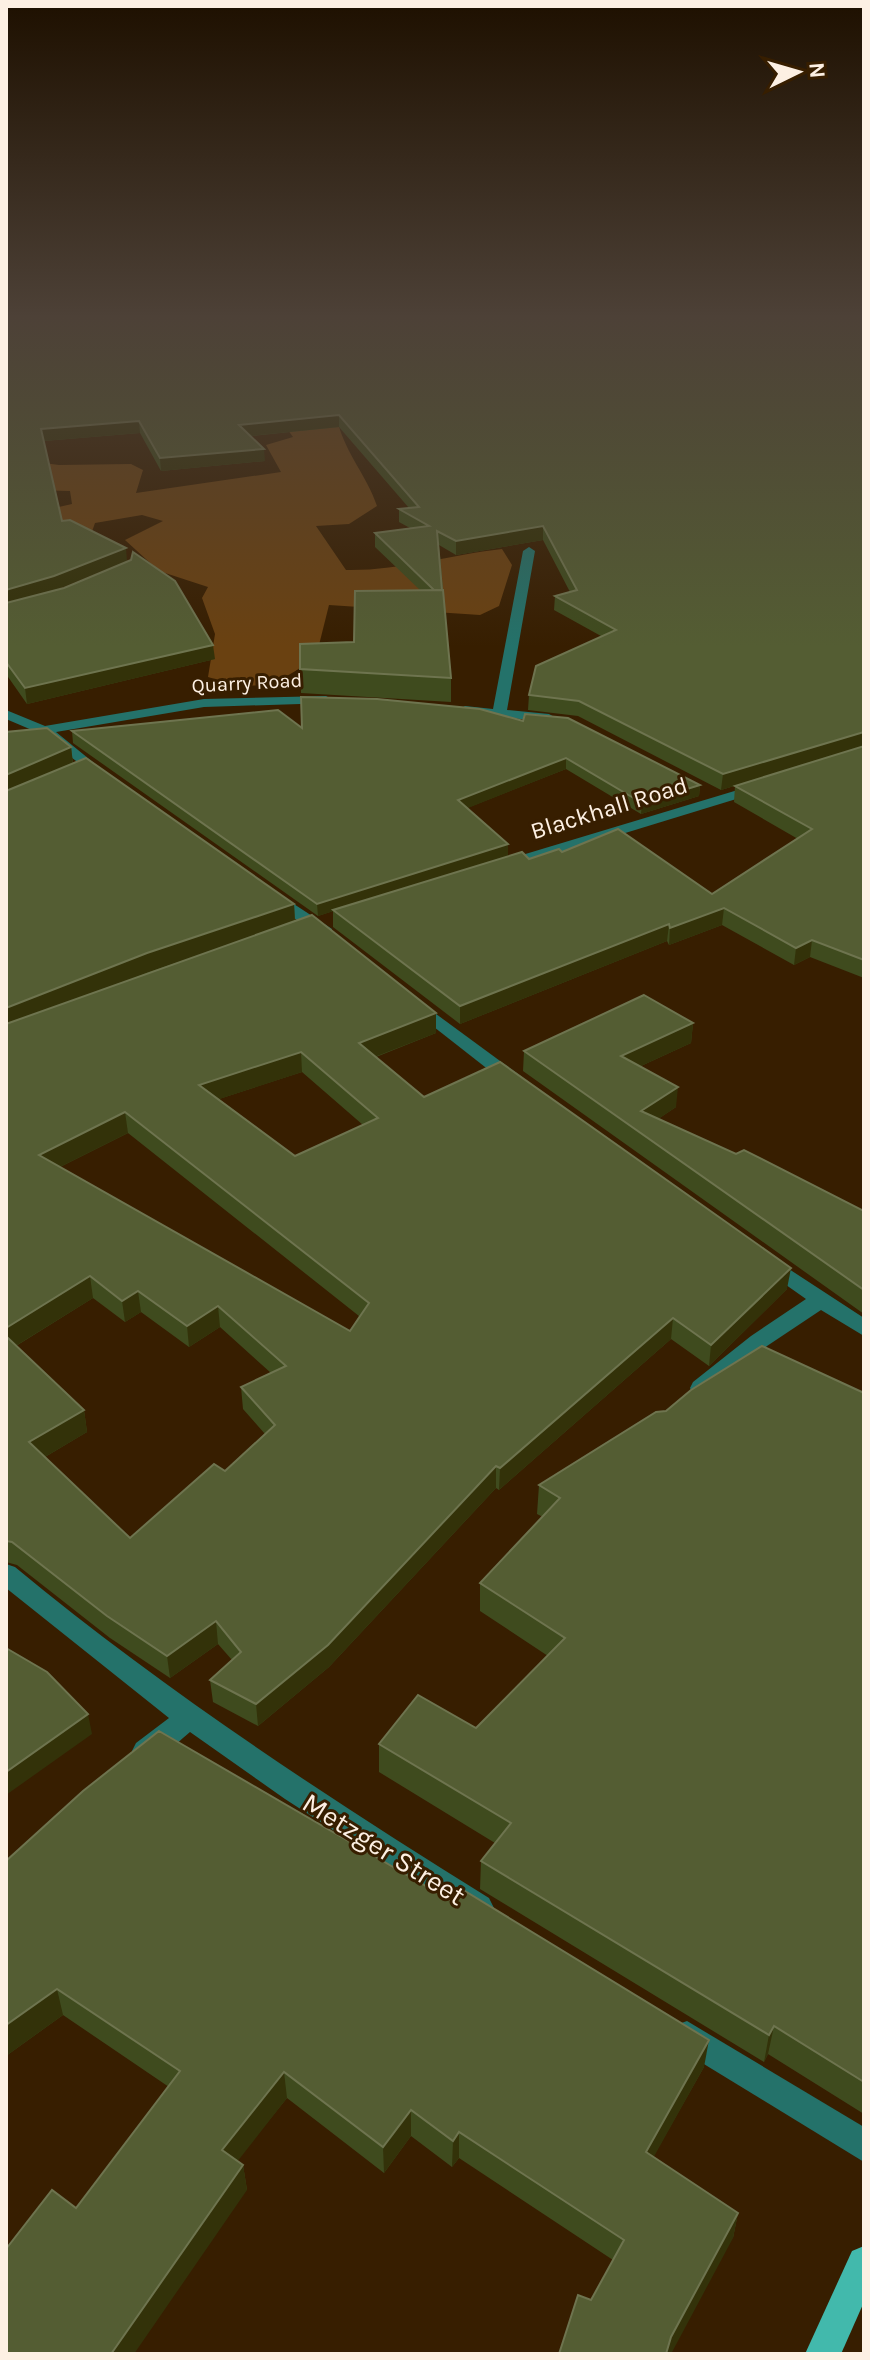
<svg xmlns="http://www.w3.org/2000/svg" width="870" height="2360" font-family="Karla,sans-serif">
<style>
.green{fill:#6a4111}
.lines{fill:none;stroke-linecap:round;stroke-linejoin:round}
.minor{fill:#24726a;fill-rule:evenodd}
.major{fill:#42b9ac;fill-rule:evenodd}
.wall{fill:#3f4b1e;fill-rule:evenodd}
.shaded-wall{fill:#333209}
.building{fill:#545d33;stroke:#6e744f;stroke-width:2;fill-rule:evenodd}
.labels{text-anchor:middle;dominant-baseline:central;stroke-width:6;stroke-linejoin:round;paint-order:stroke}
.far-street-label{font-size:20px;fill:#fdf0e3;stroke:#371e00}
.street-label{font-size:24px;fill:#fdf0e3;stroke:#371e00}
.near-street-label{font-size:28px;fill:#fdf0e3;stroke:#371e00}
</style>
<rect width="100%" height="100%" fill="#371e00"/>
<path class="green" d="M280,419L338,423C346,454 367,476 377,506L349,524L316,526L346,570C399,571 449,555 502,549L512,565L499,606L480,615L329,605L316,657C274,687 259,693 208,677L215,634L202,598L208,587L159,571L125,540L163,521L142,515L95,523L88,543L23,515L72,504L70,491L29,490L6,458L59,465L131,464L143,470L136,493L281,472L266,445L293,437Z"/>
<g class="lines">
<g class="minor">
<polygon points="529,547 535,551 507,710 549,714 556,718 549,722 460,713 458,710 465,706 493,709 523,551"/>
<polygon points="326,696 333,700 331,703 204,707 56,732 105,772 107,775 100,779 39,733 6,719 6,710 45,726 204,699"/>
<polygon points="761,783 768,787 766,790 511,868 499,868 497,865 499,862"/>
<polygon points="274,891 332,929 332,937 320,937 268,899 266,896"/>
<polygon points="417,1000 522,1077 524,1081 522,1085 508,1085 411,1009 408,1005 411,1001"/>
<polygon points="769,1256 864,1318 864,1336 821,1310 767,1346 709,1394 693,1394 690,1388 693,1382 751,1336 806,1299 762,1268 758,1263 762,1258"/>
<path d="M6,1564L15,1567C165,1691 325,1796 489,1898L494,1908L489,1918L479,1921L469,1918L285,1799L190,1732C174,1745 157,1766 136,1759L132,1751L136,1743L169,1718L6,1588Z"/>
<polygon points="687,2021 864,2127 864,2162 676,2047 671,2036 676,2025"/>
</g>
<polygon class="major" points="864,2246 864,2302 841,2354 805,2354 852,2251"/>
</g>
<g class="wall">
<polygon points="6,316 864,316 864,978 810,957 794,965 722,925 669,945 667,941 460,1024 333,927 333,911 318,916 73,743 72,731 302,728 301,697 700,785 699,796 641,814 566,769 467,808 508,844 508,856 529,859 562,852 712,894 798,839 734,802 735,786 781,772 721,790 578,716 528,710 529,695 601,636 554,610 555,596 570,592 543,540 456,555 439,545 451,678 451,702 301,693 300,644 354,642 420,590 375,547 375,533 410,528 399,522 399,509 409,508 339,427 251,436 265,461 161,471 140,433 44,441 57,590 215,659 27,704 6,674"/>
<path d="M6,732L71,747L73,763L294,904L295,921L436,1033L376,1057L424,1097L787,1289L709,1366L671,1339L499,1490L496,1488L329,1667L258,1726L213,1702L210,1680L232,1660L218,1644L170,1678L110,1638L17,1565L6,1562ZM302,1072L363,1125L295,1156L219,1099ZM128,1133L359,1316L350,1331L60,1167ZM93,1298L125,1322L141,1312L189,1347L220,1327L271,1373L241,1387L243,1409L265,1434L225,1471L130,1538L45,1457L87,1432L84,1410L16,1346Z"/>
<polygon points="693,1023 691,1043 641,1066 676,1107 658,1119 864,1211 864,1314 523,1071 524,1051"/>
<polygon points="864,1393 864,2114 768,2054 764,2062 480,1889 481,1861 495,1843 379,1772 379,1744 476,1728 548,1656 480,1611 480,1583 543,1517 537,1514 539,1485"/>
<polygon points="6,1861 704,2067 653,2157 738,2213 733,2238 591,2300 613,2260 459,2158 452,2167 411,2136 384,2173 287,2098 237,2160 243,2165 247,2190 76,2208 169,2087 63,2015 6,2056"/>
</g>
<g class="shaded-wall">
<polygon points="339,415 339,427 240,437 239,425"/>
<polygon points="139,421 140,433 43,441 41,429"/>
<polygon points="264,449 265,461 161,471 160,458"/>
<polygon points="543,526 543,540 456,555 456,541"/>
<polygon points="126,548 127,561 56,590 6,605 6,590"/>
<polygon points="213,645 215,659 27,704 25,688"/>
<polygon points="864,732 864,747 721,790 723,774"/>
<polygon points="71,747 73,764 6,794 6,775"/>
<polygon points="566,758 566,769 458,812 458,800"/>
<polygon points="700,785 699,796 641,814 642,803"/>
<polygon points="508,844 508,856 318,916 317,904"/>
<polygon points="294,904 295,923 149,972 6,1029 6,1008 147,953"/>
<polygon points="724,908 722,925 669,945 670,928"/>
<polygon points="669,924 667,941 460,1024 460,1006"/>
<polygon points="812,940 810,957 794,965 796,948"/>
<polygon points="436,1013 436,1033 359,1063 359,1043"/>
<polygon points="693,1023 691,1043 619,1076 621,1056"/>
<polygon points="301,1052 302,1072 201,1105 199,1085"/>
<polygon points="678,1087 676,1107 639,1132 641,1111"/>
<polygon points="125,1112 128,1133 42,1176 39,1155"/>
<polygon points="791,1268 787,1289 709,1366 711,1345"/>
<polygon points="90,1276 93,1298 9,1350 6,1328"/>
<polygon points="138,1291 141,1312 125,1322 122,1301"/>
<polygon points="218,1306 220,1327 189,1347 187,1326"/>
<polygon points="673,1318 671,1339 499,1490 500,1468"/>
<polygon points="84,1410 87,1432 33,1464 29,1442"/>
<polygon points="496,1466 496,1488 329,1667 258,1726 256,1704"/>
<polygon points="216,1621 218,1644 170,1678 167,1656"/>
<polygon points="88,1714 92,1734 6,1795 6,1772"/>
<polygon points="57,1989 63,2015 6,2056 6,2025"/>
<polygon points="774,2026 768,2054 764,2062 769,2035"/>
<polygon points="709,2040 704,2067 642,2178 646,2152"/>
<polygon points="284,2072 287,2098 226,2176 222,2150"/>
<polygon points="411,2110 411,2136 384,2173 383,2147"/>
<polygon points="459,2132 459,2158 452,2167 453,2141"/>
<polygon points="243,2165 247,2190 134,2354 111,2354"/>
<polygon points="738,2213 733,2238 671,2354 666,2354 671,2337"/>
</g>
<g class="building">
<polygon points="6,316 864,316 864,732 723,774 579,701 529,695 536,666 616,630 555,596 577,590 543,526 456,541 437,531 442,590 434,590 375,533 429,526 399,509 419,507 339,415 239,425 264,449 160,458 139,421 41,429 62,521 70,520 126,548 54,576 6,590"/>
<polygon points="133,552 175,581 213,645 25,688 6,662 6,603 64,588 131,560"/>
<polygon points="443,590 451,678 300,669 300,644 354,642 355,591"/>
<polygon points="301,697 377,699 480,709 523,721 525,714 568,718 700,785 642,803 566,758 458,800 508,844 317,904 72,731 278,710 302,728"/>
<polygon points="47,728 71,747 6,775 6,732"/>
<polygon points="864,746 864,960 812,940 796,948 724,908 670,928 669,924 460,1006 333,910 522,852 529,859 559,849 562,852 618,829 712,894 812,829 735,786"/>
<polygon points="86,758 294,904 147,953 6,1008 6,791"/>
<path d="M312,915L436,1013L359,1043L424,1097L500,1062L791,1268L711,1345L673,1318L500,1468L496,1466L328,1645L256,1704L210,1680L241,1652L216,1621L167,1656L107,1616L12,1542L6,1541V1336L84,1410L29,1442L130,1538L214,1464L225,1471L275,1425L241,1387L286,1366L218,1306L187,1326L138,1291L122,1301L90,1276L6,1328V1024ZM301,1052L378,1118L295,1156L199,1085ZM125,1112L369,1303L350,1331L39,1155Z"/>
<polygon points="644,995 693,1023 621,1056 678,1087 641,1111 736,1154 744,1150 864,1211 864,1290 524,1051"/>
<polygon points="762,1346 864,1393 864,2082 774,2026 769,2035 481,1861 511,1823 379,1744 418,1695 476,1728 565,1638 480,1583 560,1498 539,1485 656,1412 666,1411 691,1390"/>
<polygon points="6,1648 47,1672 88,1714 6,1772"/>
<polygon points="159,1731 450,1900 460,1888 709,2040 646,2152 738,2213 671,2337 666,2354 559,2354 578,2295 591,2300 624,2240 459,2132 453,2141 411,2110 383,2147 284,2072 222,2150 243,2165 111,2354 6,2354 6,2249 52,2190 76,2208 180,2071 57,1989 6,2025 6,1861 83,1791"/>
</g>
<linearGradient id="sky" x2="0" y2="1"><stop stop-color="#1e1000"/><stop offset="0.49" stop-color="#4d4137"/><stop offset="1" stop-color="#4d4137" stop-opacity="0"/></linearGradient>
<rect width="870" height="647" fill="url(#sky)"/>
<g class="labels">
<g class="far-street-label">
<text transform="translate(247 683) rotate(-3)">Quarry Road</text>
</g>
<g class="street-label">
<text transform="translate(609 808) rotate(-17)">Blackhall Road</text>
</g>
<g class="near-street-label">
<text transform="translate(384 1849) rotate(32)">Metzger Street</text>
</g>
</g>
<rect width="870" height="2360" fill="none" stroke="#fdf0e3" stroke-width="16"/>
<g transform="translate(798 72) rotate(85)" stroke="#371e00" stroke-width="6" paint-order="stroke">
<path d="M0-6L14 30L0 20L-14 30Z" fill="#fdf0e3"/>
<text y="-12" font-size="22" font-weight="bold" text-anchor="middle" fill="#fdf0e3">N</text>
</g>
</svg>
